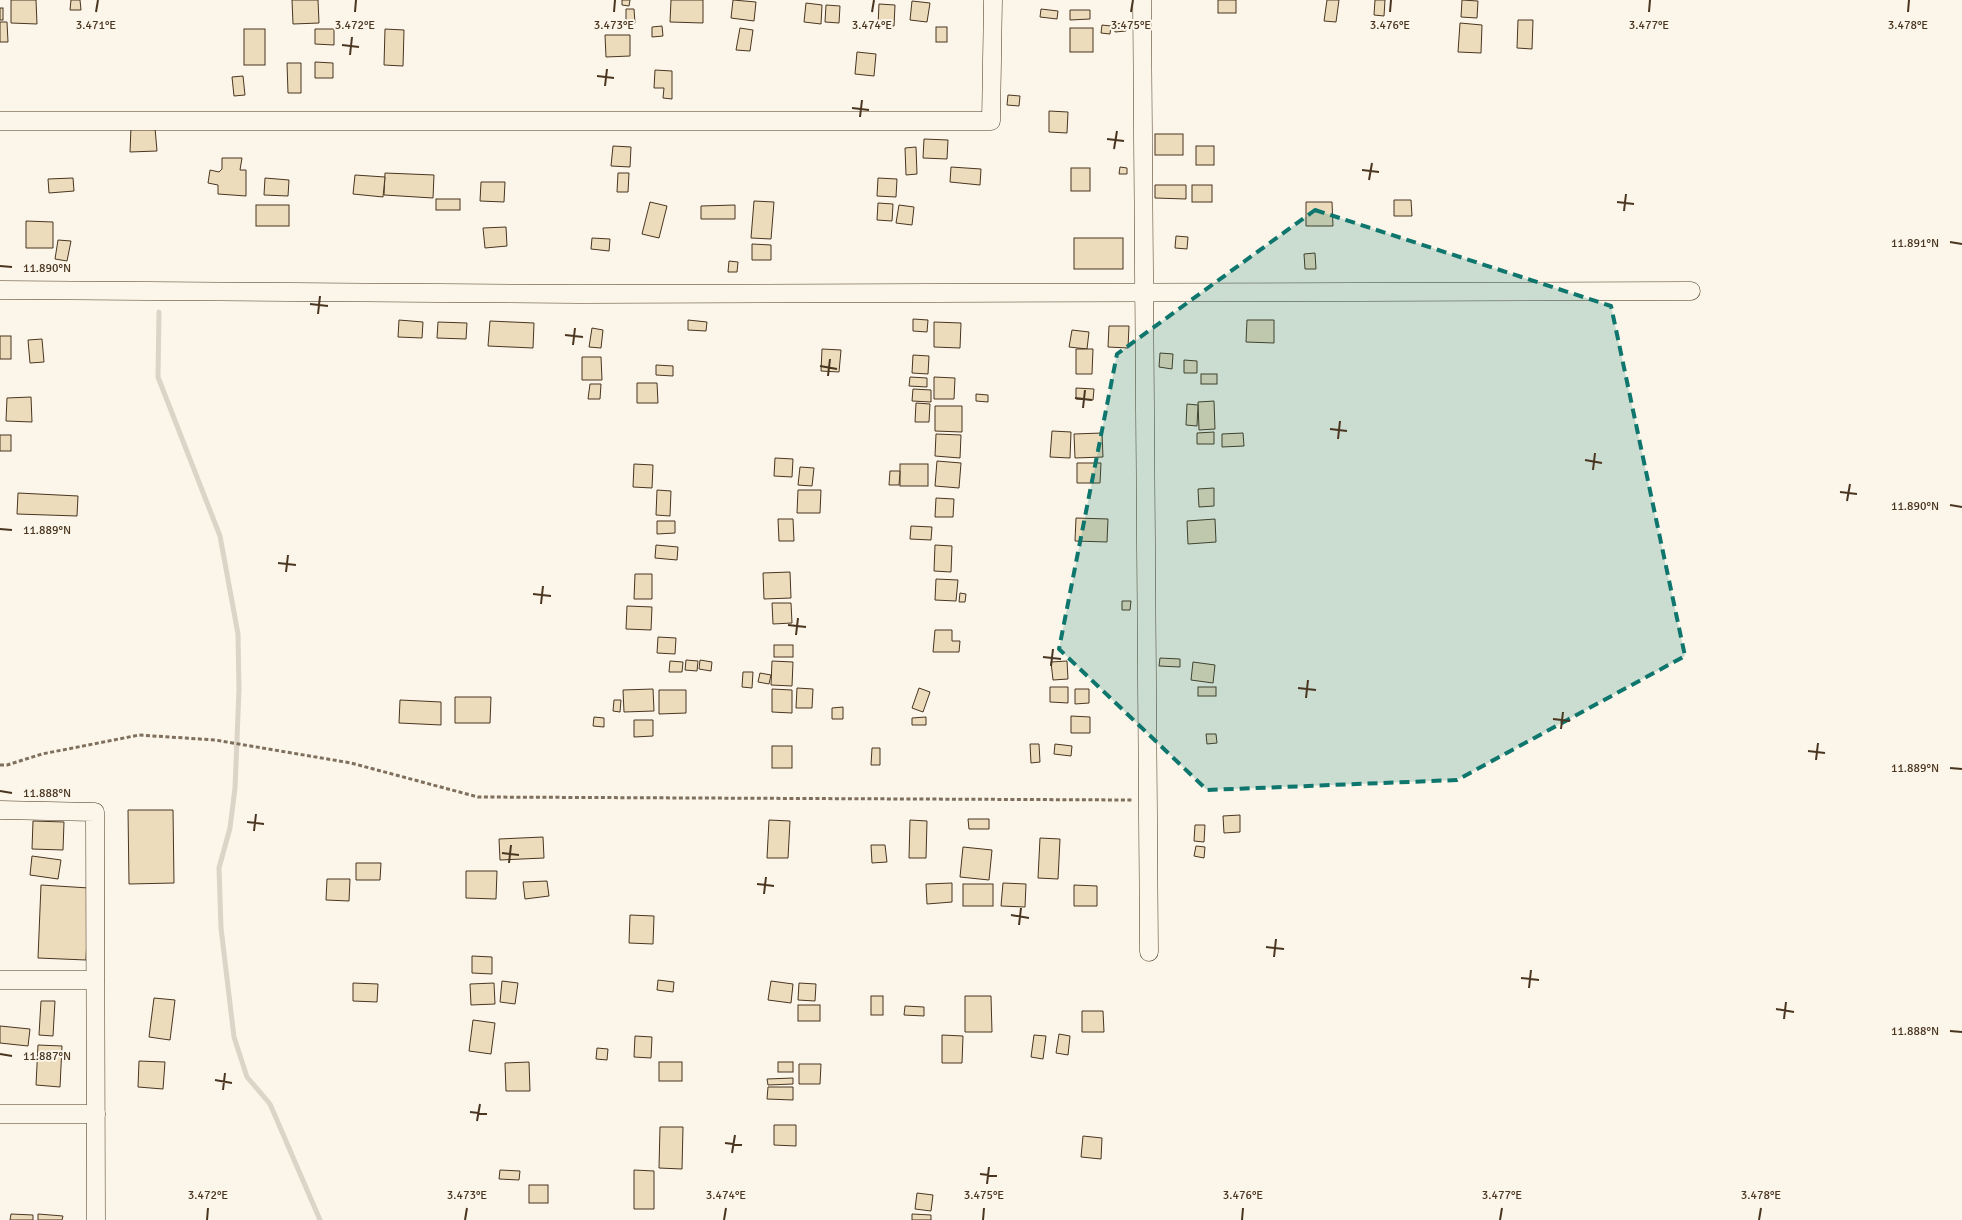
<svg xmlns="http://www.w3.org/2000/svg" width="1962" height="1220" font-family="Signika,sans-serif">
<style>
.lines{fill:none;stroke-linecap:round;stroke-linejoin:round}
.stream{stroke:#dcd4c6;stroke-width:5}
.building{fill:#ecdcbc;stroke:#4a3520}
.minor-casing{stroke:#4a3520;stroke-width:19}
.path{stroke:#7f6f5c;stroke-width:3;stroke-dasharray:4 2.5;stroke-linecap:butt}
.minor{stroke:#fbf6e9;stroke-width:18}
.marked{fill:#0f766e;fill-opacity:0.2;stroke:#0f766e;stroke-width:4;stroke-dasharray:10 6;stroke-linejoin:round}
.ticks{fill:none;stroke:#4a3520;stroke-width:2}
.ticks-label{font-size:12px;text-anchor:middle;fill:#4a3520;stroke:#fbf6e9;stroke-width:4;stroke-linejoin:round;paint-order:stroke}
</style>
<rect width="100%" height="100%" fill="#fbf6e9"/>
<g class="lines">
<polyline class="stream" points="159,312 158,377 220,536 238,634 239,690 235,788 230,828 219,868 221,928 234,1037 247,1077 270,1104 320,1220"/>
</g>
<g class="building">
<polygon points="11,0 36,0 37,24 11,23"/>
<polygon points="71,0 80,0 81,10 70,10"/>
<polygon points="292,0 318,0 319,23 293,24"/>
<polygon points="622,0 630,0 629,6 622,5"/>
<polygon points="671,0 703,0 703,23 670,22"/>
<polygon points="733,0 756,2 754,21 731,18"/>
<rect x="1218" y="0" width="18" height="13"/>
<polygon points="1327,0 1339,0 1336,22 1324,21"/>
<polygon points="1375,0 1385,0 1384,16 1374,15"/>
<polygon points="1462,0 1478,1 1477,18 1461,17"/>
<polygon points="912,1 930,3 927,22 910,20"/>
<polygon points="806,3 822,5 821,24 804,22"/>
<polygon points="879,4 895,5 894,26 878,25"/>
<polygon points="826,5 840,6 839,23 825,22"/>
<rect x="0" y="8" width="3" height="12"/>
<polygon points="626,9 634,9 635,23 626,24"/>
<polygon points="1041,9 1058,11 1057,19 1040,17"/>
<polygon points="1070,10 1090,10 1090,19 1070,20"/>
<polygon points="1518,20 1533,20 1532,49 1517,48"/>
<polygon points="0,22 7,22 8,42 0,42"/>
<polygon points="1125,23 1126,31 1115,32 1114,24"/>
<polygon points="1460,23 1482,25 1481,53 1458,52"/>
<polygon points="1102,25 1111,26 1110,34 1101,33"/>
<polygon points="662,26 663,36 652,37 652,27"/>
<rect x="936" y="27" width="11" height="15"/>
<polygon points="740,28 753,30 750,51 736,50"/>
<rect x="1070" y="28" width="23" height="24"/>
<rect x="244" y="29" width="21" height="36"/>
<polygon points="315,29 334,29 334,45 315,44"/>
<polygon points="385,29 404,30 403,66 384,65"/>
<polygon points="605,35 630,35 630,56 606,57"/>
<polygon points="857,52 876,54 874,76 855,74"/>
<polygon points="315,62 333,63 333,78 315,78"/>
<polygon points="287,63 301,63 301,93 288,93"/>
<polygon points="655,70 672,71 672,99 663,98 664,88 654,88"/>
<polygon points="243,76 245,95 234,96 232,77"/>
<polygon points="1008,95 1020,96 1019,106 1007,105"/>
<polygon points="1049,111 1068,112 1067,133 1049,132"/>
<polygon points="131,127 155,128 157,151 130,152"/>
<rect x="1155" y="134" width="28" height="21"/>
<polygon points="924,139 948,140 947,159 923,158"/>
<polygon points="613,146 631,147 630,167 611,166"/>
<rect x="1196" y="146" width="18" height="19"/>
<polygon points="916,147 917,174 906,175 905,148"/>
<polygon points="222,158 242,158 240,170 246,170 246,196 218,194 218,185 208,183 210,170 219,172 222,169"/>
<polygon points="951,167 981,169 980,185 950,182"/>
<polygon points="1120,167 1127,168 1127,174 1119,174"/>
<rect x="1071" y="168" width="19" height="23"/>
<polygon points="385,173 434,175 433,198 384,195"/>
<polygon points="618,173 629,173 628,192 617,192"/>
<polygon points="355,175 385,177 383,197 353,194"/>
<polygon points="73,178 74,191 49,193 48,179"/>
<polygon points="265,178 289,180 288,196 264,195"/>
<polygon points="878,178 897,179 896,197 877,196"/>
<polygon points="481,182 505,182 504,202 480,201"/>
<polygon points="1155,185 1186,185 1186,199 1155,198"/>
<rect x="1192" y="185" width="20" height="17"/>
<rect x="436" y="199" width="24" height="11"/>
<polygon points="1394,200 1411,200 1412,216 1394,216"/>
<polygon points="754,201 774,202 771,239 751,238"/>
<polygon points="650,202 667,206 659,238 642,234"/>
<polygon points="1306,202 1332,202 1333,226 1306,226"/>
<polygon points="878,203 893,204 892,221 877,220"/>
<rect x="256" y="205" width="33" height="21"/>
<polygon points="735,205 735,219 701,219 701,206"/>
<polygon points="899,205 914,207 912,225 896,223"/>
<polygon points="26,221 53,222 53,248 26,248"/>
<polygon points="506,227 507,246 485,248 483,228"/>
<polygon points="1176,236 1188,237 1187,249 1175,248"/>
<polygon points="592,238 610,239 609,251 591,249"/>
<rect x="1074" y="238" width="49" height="31"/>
<polygon points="58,240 71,241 67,261 55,259"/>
<polygon points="752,244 771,245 771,260 752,260"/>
<polygon points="1315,253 1316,269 1305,269 1304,254"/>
<polygon points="729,261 738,262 737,272 728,272"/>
<polygon points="913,319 928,320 927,332 913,331"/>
<polygon points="399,320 423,322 422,338 398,337"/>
<polygon points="688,320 707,322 706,331 688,330"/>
<polygon points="1247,320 1274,320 1274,343 1246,342"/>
<polygon points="490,321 534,323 533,348 488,346"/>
<polygon points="438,322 467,323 466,339 437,338"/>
<polygon points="934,322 961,323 960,348 934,347"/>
<polygon points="1109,326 1129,326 1128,348 1108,347"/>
<polygon points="592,328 603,330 601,348 589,347"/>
<polygon points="1072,330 1089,332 1087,349 1069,347"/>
<rect x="0" y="336" width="11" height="23"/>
<polygon points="42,339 44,362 30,363 28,340"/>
<polygon points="822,349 841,350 839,372 821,371"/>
<polygon points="1076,349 1093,349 1092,374 1076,374"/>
<polygon points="1160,353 1173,354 1172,369 1159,367"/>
<polygon points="913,355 929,356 928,374 912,373"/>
<polygon points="582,357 601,357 602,380 582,380"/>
<polygon points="1184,360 1197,361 1197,373 1184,373"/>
<polygon points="656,365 673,366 673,376 656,375"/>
<rect x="1201" y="374" width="16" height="10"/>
<polygon points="910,377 927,378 927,387 909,386"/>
<polygon points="934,377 955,378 954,399 934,399"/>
<polygon points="637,383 657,383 658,403 637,403"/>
<polygon points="590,384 601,384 600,399 588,399"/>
<polygon points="1076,388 1094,389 1093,400 1076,399"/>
<polygon points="913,389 931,390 931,402 912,401"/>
<polygon points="976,394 988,395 988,402 976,401"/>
<polygon points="31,397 32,422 6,421 7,398"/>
<polygon points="1214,401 1215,429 1199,430 1198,402"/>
<polygon points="916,403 930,404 929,422 915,422"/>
<polygon points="1187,404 1198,405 1197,426 1186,425"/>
<polygon points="935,406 962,406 962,432 935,431"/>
<polygon points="1052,431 1071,432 1070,458 1050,457"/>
<polygon points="1214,432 1214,444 1197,444 1197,433"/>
<polygon points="1102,433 1103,457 1075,458 1074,434"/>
<polygon points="1243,433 1244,446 1222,447 1222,434"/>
<polygon points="936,434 961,435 960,458 935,456"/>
<rect x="0" y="435" width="11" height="16"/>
<polygon points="775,458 793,459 792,477 774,476"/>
<polygon points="937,461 961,463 959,488 935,486"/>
<polygon points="1077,463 1101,463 1100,483 1077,483"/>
<polygon points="634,464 653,465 652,488 633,487"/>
<rect x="900" y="464" width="28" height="22"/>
<polygon points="800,467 814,468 812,486 798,485"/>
<polygon points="890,471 900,471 899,485 889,485"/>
<polygon points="1214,488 1214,506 1199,507 1198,489"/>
<polygon points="657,490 671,491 670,516 656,515"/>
<polygon points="798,490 821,490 820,513 797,513"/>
<polygon points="18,493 78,496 77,516 17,514"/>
<polygon points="936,498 954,499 953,517 935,517"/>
<polygon points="1076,518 1108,519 1107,542 1075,541"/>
<polygon points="778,519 793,519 794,541 779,541"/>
<polygon points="1215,519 1216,542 1188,544 1187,521"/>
<polygon points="657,521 675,521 675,533 657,534"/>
<polygon points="911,526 932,527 931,540 910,539"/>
<polygon points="656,545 678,547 677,560 655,558"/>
<polygon points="935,545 952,546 951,572 934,571"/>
<polygon points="790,572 791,598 764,599 763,573"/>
<polygon points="635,574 652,574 652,599 634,599"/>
<polygon points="936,579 958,580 956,601 935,600"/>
<polygon points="960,593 966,594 965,602 959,602"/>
<polygon points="1122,601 1131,601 1130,610 1122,610"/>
<polygon points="772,603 791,603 792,623 773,624"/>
<polygon points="627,606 652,607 651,630 626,629"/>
<polygon points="935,630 952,630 952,641 960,641 959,652 933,652"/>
<polygon points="658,637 676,638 675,654 657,653"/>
<rect x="774" y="645" width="19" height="12"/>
<polygon points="1160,658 1180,659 1180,667 1159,666"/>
<polygon points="686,660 698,661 697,671 685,670"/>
<polygon points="700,660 712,662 711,671 699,669"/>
<polygon points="670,661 683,662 682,672 669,672"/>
<polygon points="772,661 793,662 792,686 771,685"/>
<polygon points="1067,661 1068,679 1053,680 1051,662"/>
<polygon points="1193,662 1215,665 1213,683 1191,680"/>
<polygon points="743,672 753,672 752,688 742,687"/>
<polygon points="760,673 771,675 769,684 758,682"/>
<polygon points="1050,687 1068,687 1068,703 1050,702"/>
<rect x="1198" y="687" width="18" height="9"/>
<polygon points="797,688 813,689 812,708 796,708"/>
<polygon points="919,688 930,692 923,712 912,708"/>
<polygon points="653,689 654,711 624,712 623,690"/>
<polygon points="772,689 792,690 792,713 772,712"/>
<polygon points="1075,689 1089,689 1089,703 1075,704"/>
<polygon points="659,690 686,690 686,713 659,714"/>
<polygon points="455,697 491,697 490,723 455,723"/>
<polygon points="400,700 441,702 441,725 399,723"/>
<polygon points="614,700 621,700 620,712 613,711"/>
<polygon points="843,707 843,719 832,719 832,708"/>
<polygon points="1071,716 1090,717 1090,733 1071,733"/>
<polygon points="594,717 604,718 604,727 593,726"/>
<polygon points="926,717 926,725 912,725 912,718"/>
<polygon points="634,720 653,720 653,736 634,737"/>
<polygon points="1206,734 1216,734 1217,743 1207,744"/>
<polygon points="1030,744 1039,744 1040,762 1031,763"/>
<polygon points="1055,744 1072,746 1071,756 1054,754"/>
<rect x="772" y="746" width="20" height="22"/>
<polygon points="872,748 880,748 880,765 871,765"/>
<polygon points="128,810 173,810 174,883 129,884"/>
<polygon points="1240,815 1240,832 1224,833 1223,816"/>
<polygon points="968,819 989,819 989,829 969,829"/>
<polygon points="769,820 790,821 788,858 767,858"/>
<polygon points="910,820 927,821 926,858 909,858"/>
<polygon points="33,821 64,822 63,850 32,849"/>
<polygon points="1195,825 1205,825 1204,842 1194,841"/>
<polygon points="543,837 544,858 500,860 499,839"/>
<polygon points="1040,838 1060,839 1058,879 1038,878"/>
<polygon points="871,845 885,845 887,862 872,863"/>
<polygon points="1196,846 1205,847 1204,858 1194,856"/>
<polygon points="963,847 992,850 989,880 960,877"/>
<polygon points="32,856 61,860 58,879 30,875"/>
<polygon points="356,863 381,863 380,880 356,880"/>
<polygon points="466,871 497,871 496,899 466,898"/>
<polygon points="327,879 350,879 349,901 326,900"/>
<polygon points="547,881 549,896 525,899 523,882"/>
<polygon points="952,883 952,902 927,904 926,884"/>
<polygon points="1003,883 1026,884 1025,907 1001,906"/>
<rect x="963" y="884" width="30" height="22"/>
<polygon points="41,885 89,888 86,960 38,958"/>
<polygon points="1074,885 1097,886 1097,906 1074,906"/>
<polygon points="630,915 654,916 653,944 629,943"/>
<polygon points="472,956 492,957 492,974 472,973"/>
<polygon points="658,980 674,982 673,992 657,990"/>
<polygon points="502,981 518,983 515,1004 500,1002"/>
<polygon points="771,981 793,984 791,1003 768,1000"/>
<polygon points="353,983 378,984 377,1002 353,1001"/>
<polygon points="494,983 495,1004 471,1005 470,984"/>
<polygon points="799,983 816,984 815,1001 798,1000"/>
<rect x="871" y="996" width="12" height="19"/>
<polygon points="965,996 991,996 992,1032 965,1032"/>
<polygon points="154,998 175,1000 170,1040 149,1037"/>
<polygon points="41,1001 55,1001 53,1036 39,1035"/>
<rect x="798" y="1005" width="22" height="16"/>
<polygon points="905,1006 924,1007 924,1016 904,1015"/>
<polygon points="1082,1011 1103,1011 1104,1032 1082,1032"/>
<polygon points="473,1020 495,1023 491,1054 469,1051"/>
<polygon points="0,1026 30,1029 28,1046 0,1043"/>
<polygon points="1059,1034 1070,1036 1068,1055 1056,1053"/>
<polygon points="942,1035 963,1036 962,1063 942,1063"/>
<polygon points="1034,1035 1046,1036 1043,1059 1031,1057"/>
<polygon points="635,1036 652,1037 651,1058 634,1057"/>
<polygon points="38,1045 62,1046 60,1087 36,1085"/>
<polygon points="597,1048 608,1049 607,1060 596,1059"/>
<polygon points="139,1061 165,1062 163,1089 138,1087"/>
<polygon points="529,1062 530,1091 506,1091 505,1063"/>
<rect x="659" y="1062" width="23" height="19"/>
<rect x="778" y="1062" width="15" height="10"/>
<polygon points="799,1064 821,1064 820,1084 799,1084"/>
<polygon points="793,1078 793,1084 768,1085 767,1079"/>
<polygon points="768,1087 793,1087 793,1100 767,1099"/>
<polygon points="774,1125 796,1125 796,1146 774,1145"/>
<polygon points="660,1127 683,1127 682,1169 659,1168"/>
<polygon points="1083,1136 1102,1138 1101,1159 1081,1157"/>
<polygon points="500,1170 520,1171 519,1180 499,1179"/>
<polygon points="634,1170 654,1171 654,1209 634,1209"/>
<rect x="529" y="1185" width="19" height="18"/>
<polygon points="917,1193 933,1195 931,1211 915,1209"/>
<polygon points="11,1214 33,1215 33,1220 10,1220"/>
<polygon points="38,1214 63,1216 62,1220 38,1220"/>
<polygon points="912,1214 931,1215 931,1220 912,1220"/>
</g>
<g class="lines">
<g class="minor-casing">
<g id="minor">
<polyline points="1142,0 1149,952"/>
<polyline points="0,121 991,121 993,0"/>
<polyline points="0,290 580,294 1691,291"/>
<polyline points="0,810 95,812 96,1220"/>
<polyline points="0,980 95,980"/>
<polyline points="0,1114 96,1114"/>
</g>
</g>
<polyline class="path" points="0,765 7,765 42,754 139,735 215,740 351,763 478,797 1132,800"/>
<use href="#minor" class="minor"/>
</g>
<path class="marked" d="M1315,210L1611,306L1685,656L1457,780L1207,790L1059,649L1117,354Z"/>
<path class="ticks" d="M96,12L98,0M355,12L356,0M614,12L615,0M872,12L874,0M1131,12L1133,0M1390,12L1391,0M1649,12L1650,0M1908,12L1909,0M342,45L359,47M350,55L352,37M597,76L614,78M605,86L607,69M852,108L869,110M860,117L862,100M1107,139L1124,141M1114,149L1117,131M1362,170L1379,172M1369,180L1372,163M1617,202L1634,204M1624,211L1626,194M1950,242L1962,244M0,266L12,267M310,304L328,306M318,314L320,296M565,335L583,337M573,345L575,328M820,366L837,369M828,376L830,359M1075,398L1092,400M1083,408L1085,390M1330,429L1347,431M1338,439L1340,421M1585,460L1602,463M1593,470L1595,453M1840,492L1857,494M1847,501L1850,484M1950,505L1962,507M0,529L12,530M278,563L296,565M286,572L288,555M533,594L551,596M541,604L543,586M788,625L806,627M796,635L798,618M1043,657L1061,659M1051,666L1053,649M1298,688L1316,690M1306,698L1308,680M1553,719L1570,721M1561,729L1563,712M1808,751L1825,753M1816,760L1818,743M1950,768L1962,769M0,791L12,793M247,822L264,824M254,831L256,814M502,853L519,855M509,863L511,845M757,884L774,886M764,894L766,877M1011,915L1029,918M1019,925L1021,908M1266,947L1284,949M1274,957L1276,939M1521,978L1539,980M1529,988L1531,970M1776,1009L1794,1012M1784,1019L1786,1002M1950,1031L1962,1032M0,1054L12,1056M215,1080L232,1083M223,1090L225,1073M470,1112L487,1114M477,1121L480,1104M725,1143L742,1145M732,1153L735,1135M980,1174L997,1176M987,1184L989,1167M207,1220L208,1208M465,1220L467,1208M724,1220L726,1208M983,1220L984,1208M1242,1220L1243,1208M1500,1220L1502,1208M1759,1220L1761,1208"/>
<g class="ticks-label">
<text x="96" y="29">3.471°E</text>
<text x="355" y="29">3.472°E</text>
<text x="614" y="29">3.473°E</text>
<text x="872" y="29">3.474°E</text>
<text x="1131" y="29">3.475°E</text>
<text x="1390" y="29">3.476°E</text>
<text x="1649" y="29">3.477°E</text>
<text x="1908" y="29">3.478°E</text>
<text x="1915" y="247">11.891°N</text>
<text x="47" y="272">11.890°N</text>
<text x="1915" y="510">11.890°N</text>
<text x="47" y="534">11.889°N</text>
<text x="1915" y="772">11.889°N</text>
<text x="47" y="797">11.888°N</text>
<text x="1915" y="1035">11.888°N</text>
<text x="47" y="1060">11.887°N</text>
<text x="208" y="1199">3.472°E</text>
<text x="467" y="1199">3.473°E</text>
<text x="726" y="1199">3.474°E</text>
<text x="984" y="1199">3.475°E</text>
<text x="1243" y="1199">3.476°E</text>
<text x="1502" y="1199">3.477°E</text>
<text x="1761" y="1199">3.478°E</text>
</g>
</svg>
